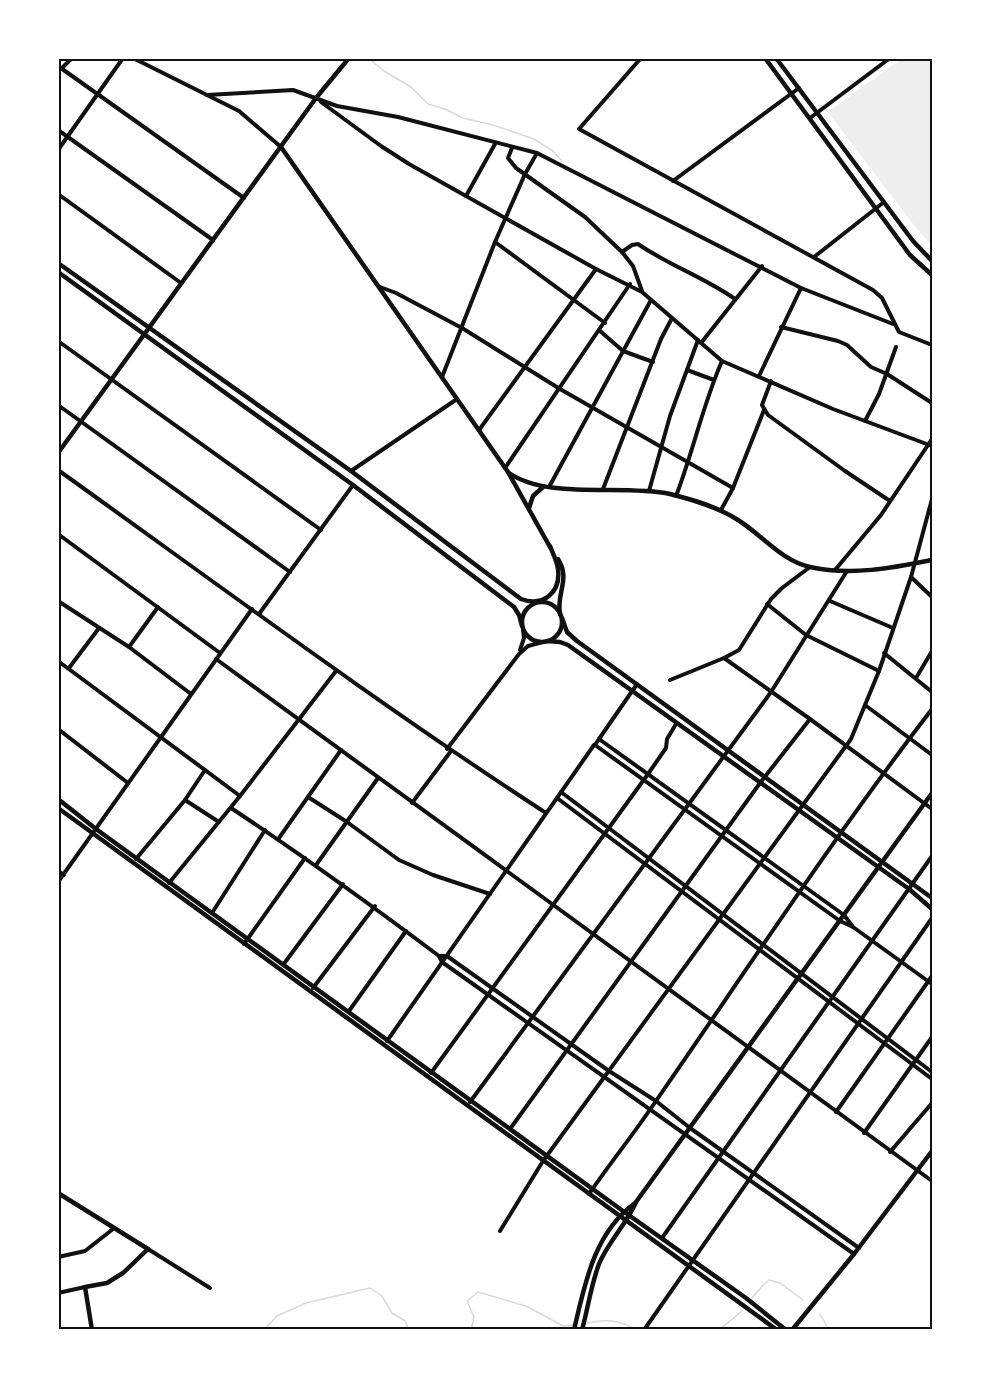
<svg xmlns="http://www.w3.org/2000/svg" width="991" height="1388" font-family="'Nunito Sans',sans-serif">
<style>
.green{fill:#eee}
.lines{fill:none;stroke-linecap:round;stroke-linejoin:round}
.stream{stroke:#d9d9d9;stroke-width:1.5}
.minor{stroke:#111;stroke-width:4}
.tertiary{stroke:#111;stroke-width:4.5}
.neatline{fill:none;stroke:#111;stroke-width:2}
</style>
<rect width="100%" height="100%" fill="#fff"/>
<polygon class="green" points="901,59 932,59 932,246 913,224 828,112"/>
<g class="lines">
<g class="stream">
<polyline points="368,58 384,71 411,87 428,104 445,109 463,118 493,125 534,139 553,151 562,161"/>
<polyline points="752,1298 764,1284 769,1280 780,1283 803,1300"/>
<polyline points="820,1314 829,1330"/>
<path d="M587,1323C607,1319 619,1320 637,1330"/>
<polyline points="264,1330 277,1316 306,1303 370,1288 382,1296 392,1313 405,1321 409,1330"/>
<polyline points="471,1330 474,1317 467,1301 478,1292 526,1306 563,1326 573,1325"/>
<polyline points="719,1330 742,1311"/>
</g>
<g class="minor">
<polyline points="133,58 239,111 281,147"/>
<polyline points="641,58 579,129 873,290 882,298 899,332 932,345"/>
<polyline points="58,66 244,198"/>
<polyline points="62,68 72,58"/>
<polyline points="207,95 293,90 337,106 398,117 537,153 801,288 893,324"/>
<polyline points="321,102 381,146 409,164 596,269 642,292 722,361 833,409 932,446"/>
<polyline points="810,118 890,58"/>
<polyline points="58,130 213,240"/>
<polyline points="512,148 508,158 516,168 585,217 622,252 633,266 642,291"/>
<polyline points="58,150 123,58"/>
<polyline points="673,181 799,88"/>
<polyline points="58,194 181,283"/>
<polyline points="466,196 495,144"/>
<polyline points="495,242 605,323"/>
<path d="M622,252L632,245L638,244C668,265 704,277 735,299"/>
<polyline points="814,257 884,202"/>
<polyline points="380,287 396,293 462,328 560,389 733,488"/>
<polyline points="781,327 838,341 847,345 871,367 887,374 932,403"/>
<polyline points="600,331 623,351 653,362"/>
<polyline points="58,341 321,530"/>
<polyline points="701,343 762,266"/>
<polyline points="687,370 714,380"/>
<polyline points="759,376 801,288"/>
<polyline points="442,377 495,242 525,174 537,153"/>
<polyline points="771,381 762,405 768,415 845,471 890,501"/>
<polyline points="58,405 290,572"/>
<polyline points="865,421 879,394 896,347"/>
<polyline points="479,430 596,269"/>
<polyline points="505,468 630,284"/>
<path d="M58,470C220,586 380,705 546,813"/>
<polyline points="351,471 457,399"/>
<polyline points="549,487 651,300"/>
<polyline points="603,489 661,339 672,318"/>
<polyline points="649,491 670,416 698,340"/>
<path d="M676,496C693,452 703,404 722,361"/>
<polyline points="721,510 733,488 764,410"/>
<polyline points="58,534 220,653"/>
<polyline points="835,570 881,515 932,439"/>
<polyline points="911,577 932,597"/>
<polyline points="58,601 129,647 191,694"/>
<polyline points="830,601 893,628"/>
<polyline points="767,604 806,635 879,671"/>
<polyline points="259,614 353,485"/>
<polyline points="129,647 158,607"/>
<polyline points="520,650 524,638 523,630"/>
<polyline points="884,653 932,692"/>
<polyline points="724,658 810,719 932,809"/>
<polyline points="216,659 932,1181"/>
<polyline points="58,661 240,796"/>
<polyline points="69,668 99,628"/>
<polyline points="916,678 932,651"/>
<polyline points="670,680 724,658 739,650 771,599 782,588 810,567"/>
<polyline points="865,705 932,755"/>
<polyline points="58,729 128,783"/>
<polyline points="599,739 637,684"/>
<polyline points="447,749 519,654 528,646 543,642"/>
<polyline points="561,792 932,1072"/>
<polyline points="308,797 347,822 399,860 433,875 490,894"/>
<polyline points="557,798 932,1079"/>
<polyline points="185,800 219,822"/>
<polyline points="412,803 451,751"/>
<path d="M231,808C302,855 371,905 439,956L442,962L854,1254"/>
<polyline points="279,838 341,750"/>
<polyline points="136,859 185,800 205,770"/>
<polyline points="316,865 378,778"/>
<polyline points="58,871 64,875"/>
<polyline points="58,882 252,609"/>
<polyline points="169,883 240,796 336,671"/>
<polyline points="212,913 265,830"/>
<polyline points="853,927 844,915 599,739 595,745 840,921 853,927 932,984"/>
<polyline points="244,944 305,858"/>
<polyline points="439,956 447,956 609,1071 656,1101 690,1128 859,1248"/>
<polyline points="283,965 343,884"/>
<polyline points="313,988 375,906"/>
<polyline points="349,1011 406,931"/>
<polyline points="387,1041 594,745"/>
<polyline points="431,1073 648,774 666,748 667,739 676,724"/>
<polyline points="470,1102 771,692 847,571"/>
<polyline points="836,1112 932,976"/>
<polyline points="510,1129 760,783 810,719"/>
<polyline points="864,1133 932,1037"/>
<polyline points="890,1152 932,1103"/>
<path d="M589,1194C611,1162 636,1131 658,1098C748,968 835,835 932,709"/>
<polyline points="500,1231 543,1161 851,739 879,671 911,577 932,499"/>
<polyline points="662,1238 932,856"/>
<polyline points="148,1249 210,1288"/>
<polyline points="58,1257 85,1251 113,1229"/>
<polyline points="58,1293 85,1287"/>
<polyline points="644,1330 932,918"/>
</g>
<g class="tertiary">
<polyline points="765,58 910,255 932,275"/>
<polyline points="776,58 913,241 932,261"/>
<polyline points="281,147 508,472 550,547"/>
<path d="M58,263L351,471L521,599C543,607 561,593 558,569C557,561 553,554 550,546"/>
<polyline points="58,272 353,485 514,607 519,615 522,626"/>
<polyline points="58,453 316,98 349,58"/>
<path d="M509,473C548,500 623,484 670,494C694,500 718,507 738,520C762,535 782,561 810,567C850,576 893,568 932,560"/>
<polyline points="529,508 533,496 543,487"/>
<path d="M558,559C571,580 556,592 560,614"/>
<circle cx="542" cy="622" r="20"/>
<polyline points="562,618 567,632 577,641 932,898"/>
<polyline points="547,641 560,642 568,645 909,889 932,909"/>
<polyline points="58,799 96,829 623,1211 746,1298 786,1330"/>
<polyline points="58,808 777,1330"/>
<polyline points="58,1193 148,1249 123,1273 107,1283 85,1287 92,1330"/>
<path d="M574,1330C585,1283 594,1233 635,1203"/>
<path d="M582,1330C588,1308 591,1285 599,1264C608,1242 626,1225 636,1202L932,793"/>
<polyline points="792,1330 854,1254 932,1151"/>
</g>
</g>
<rect width="991" height="1388" fill="none" stroke="#ffffff" stroke-width="120"/>
<rect x="60" y="60" width="871" height="1268" class="neatline"/>
</svg>
